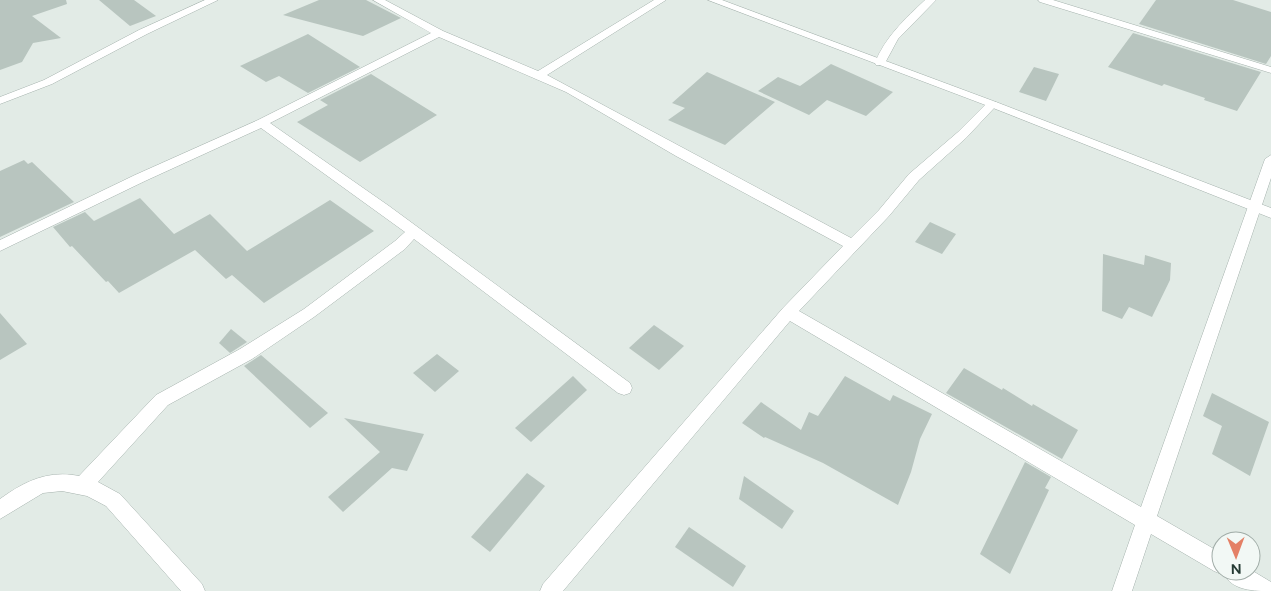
<svg xmlns="http://www.w3.org/2000/svg" width="1271" height="591" font-family="Figtree,sans-serif">
<style>
.building{fill:#b8c5bf}
.lines{fill:none;stroke-linecap:round;stroke-linejoin:round}
.minor-casing{stroke:#a5b2ad;stroke-width:1}
.tertiary-casing{stroke:#a5b2ad;stroke-width:1}
.minor{fill:#fff;fill-rule:evenodd}
.tertiary{fill:#fff;fill-rule:evenodd}
</style>
<rect width="100%" height="100%" fill="#e2ebe6"/>
<g class="building">
<polygon points="0,0 66,0 67,4 32,16 61,38 33,43 22,62 0,70"/>
<polygon points="99,0 134,0 156,16 130,26"/>
<polygon points="319,0 366,0 401,18 363,36 283,15"/>
<polygon points="1156,0 1233,0 1271,12 1271,56 1266,64 1139,24"/>
<polygon points="1133,33 1261,72 1237,111 1204,100 1205,98 1164,84 1162,86 1108,67"/>
<polygon points="308,34 360,67 308,93 279,76 266,82 240,66"/>
<polygon points="831,64 893,92 866,116 827,100 809,115 758,91 778,77 800,86"/>
<polygon points="1034,67 1059,74 1046,101 1019,92"/>
<polygon points="707,72 775,102 725,145 668,120 685,108 672,103"/>
<polygon points="371,74 437,115 360,162 297,122 328,105 320,100"/>
<polygon points="24,160 28,164 32,162 74,202 0,237 0,171"/>
<polygon points="140,198 174,234 210,214 247,251 330,200 374,231 264,303 232,275 226,279 195,250 119,293 108,281 106,282 72,246 70,247 53,227 85,212 94,221"/>
<polygon points="930,222 956,234 942,254 915,242"/>
<polygon points="1103,254 1144,265 1145,255 1171,263 1170,280 1152,317 1129,307 1122,319 1102,311"/>
<polygon points="0,313 27,344 0,360"/>
<polygon points="654,325 684,346 659,370 629,348"/>
<polygon points="231,329 247,342 230,353 219,343"/>
<polygon points="437,354 459,371 435,392 413,373"/>
<polygon points="261,355 328,413 310,428 244,366"/>
<polygon points="964,368 1002,390 1003,388 1032,406 1033,404 1078,430 1062,459 946,393"/>
<polygon points="573,376 587,390 531,442 515,428"/>
<polygon points="845,376 890,401 893,395 932,414 920,439 911,472 898,505 823,463 765,437 764,438 742,423 761,402 801,430 809,412 818,416"/>
<polygon points="1212,393 1269,422 1250,476 1212,454 1222,426 1203,416"/>
<polygon points="344,418 424,434 407,471 392,468 343,512 328,497 380,452"/>
<polygon points="1025,462 1051,477 1045,488 1049,490 1010,574 980,554"/>
<polygon points="527,473 545,486 490,552 471,537"/>
<polygon points="744,476 794,511 782,529 739,499"/>
<polygon points="689,527 746,566 733,587 675,547"/>
</g>
<g class="lines">
<g class="minor-casing">
<g id="minor">
<polygon points="205,0 218,0 147,34 52,84 0,104 0,97 44,80 139,30"/>
<path d="M373,0H385L443,31L538,71L654,0H666L547,75L851,238L879,210L909,174L958,132L988,102H996L998,104L996,106L966,138L919,180L889,216L799,311L1141,507L1265,159L1271,155V178L1157,516L1221,553V571L1251,570L1271,582V591C1255,591 1231,591 1224,573L1221,574L1214,571L1151,534L1132,591H1112L1135,525L790,321L563,591H540L543,584L783,308L843,246L676,156L566,92L439,37L270,123L389,206L630,383L632,388L630,393L624,395L618,393L414,239L405,249L314,317L252,359L168,405L98,482L120,494L202,584L205,591H181L106,506L87,496L62,491L43,493L0,519V499C25,481 48,470 79,476L156,395L240,349L304,309L395,241L405,232L261,128L145,181L0,251V240L135,175L258,120L431,33Z"/>
<path d="M925,0H936L898,39L884,65H876L875,63C885,37 905,19 925,0Z"/>
<polygon points="1038,0 1053,0 1271,67 1271,73 1040,2"/>
</g>
</g>
<g class="tertiary-casing">
<polygon id="tertiary" points="708,0 722,0 996,102 1271,208 1271,218 988,106"/>
</g>
<use href="#minor" class="minor"/>
<use href="#tertiary" class="tertiary"/>
</g>
<g transform="translate(1236 556) rotate(179)"><circle r="24" fill="#f2f8f5" stroke="#a0aca7"/>
<path d="M0-4L9 19L0 12L-9 19Z" fill="#e48066"/>
<text y="-8" font-size="14" font-weight="bold" text-anchor="middle" fill="#243a33">N</text>
</g>
</svg>
